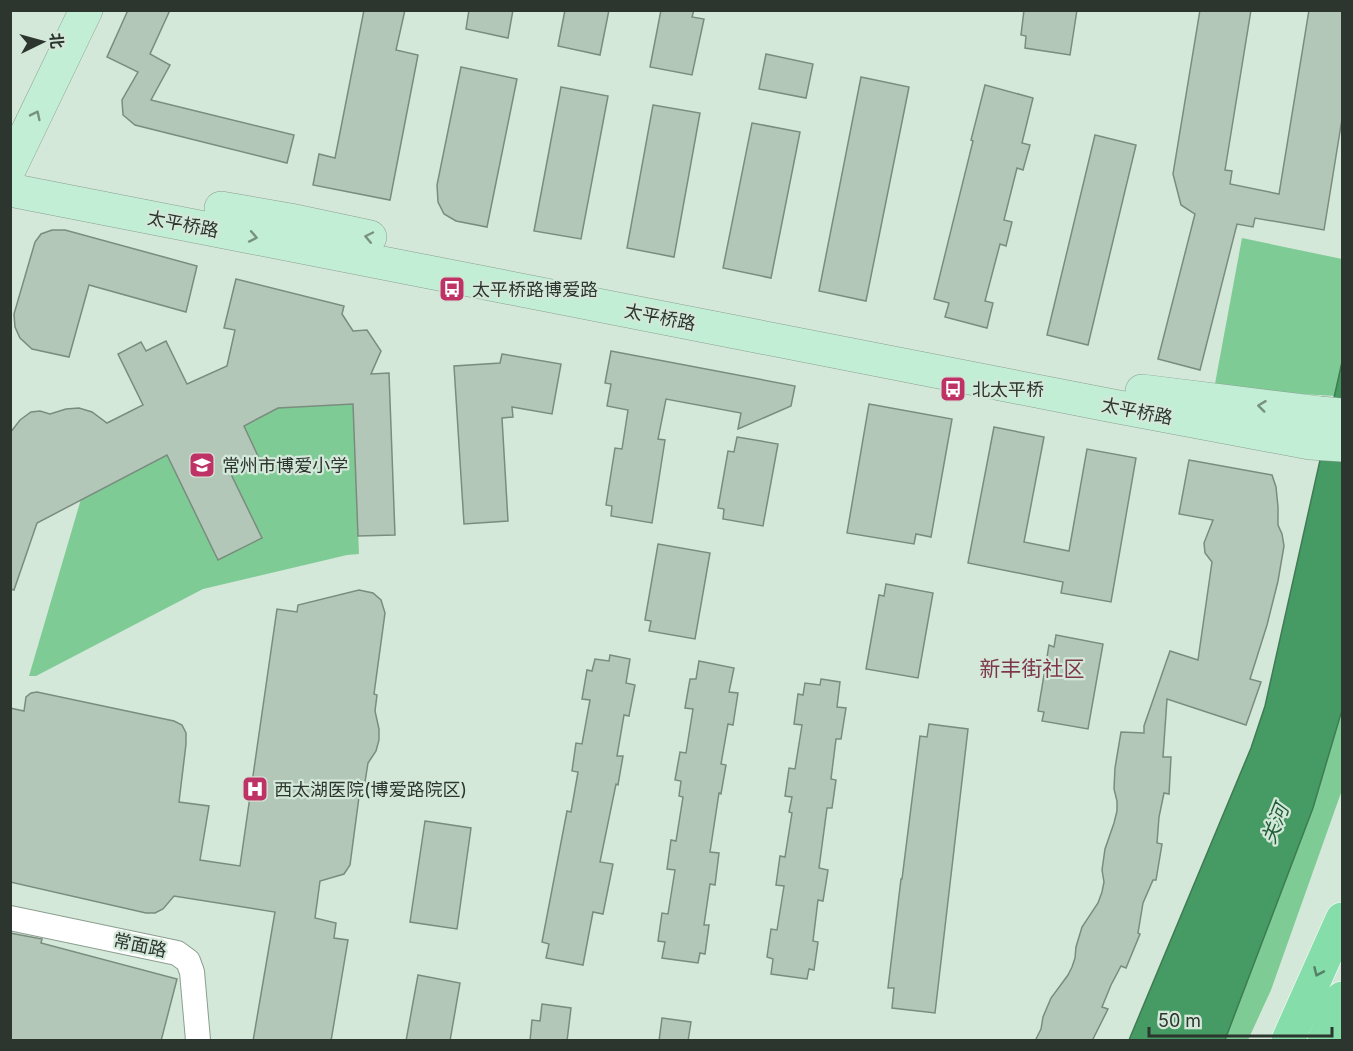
<svg xmlns="http://www.w3.org/2000/svg" width="1353" height="1051" font-family="Inter,'Noto Sans SC',sans-serif">
<style>
.green{fill:#7fcb96}
.water{fill:#459b63;stroke:#3e7c53;stroke-width:1.5}
.building{fill:#b3c7b8;stroke:#7a8c7e;stroke-width:1.5}
.lines{fill:none;stroke-linecap:round;stroke-linejoin:round}
.street-casing{stroke:#8b9e90;stroke-width:26}
.secondary-casing{stroke:#8b9e90;stroke-width:34}
.primary-casing{stroke:#fff;stroke-width:34}
.street{stroke:#fff;stroke-width:24}
.secondary{stroke:#c2eed5;stroke-width:33}
.primary{stroke:#85ddaa;stroke-width:33}
.oneway{stroke:#789282}
.oneway2{stroke:#558166}
.labels{text-anchor:middle;dominant-baseline:central;stroke-width:4.5;stroke-linejoin:round;paint-order:stroke}
.street-label{font-size:18px;fill:#2d352f;stroke:#d4e8d9}
.poi-label{font-size:18px;fill:#2d352f;stroke:#d4e8d9;text-anchor:start}
.water-label{font-size:20px;font-style:italic;fill:#205e37;stroke:#d4e8d9}
.quarter-label{font-size:21px;fill:#7d374c;stroke:#d4e8d9}
</style>
<rect width="100%" height="100%" fill="#d4e8d9"/>
<g class="green">
<polygon points="1242,238 1342,259 1342,362 1335,396 1214,389"/>
<polygon points="353,404 359,554 347,555 203,589 36,676 29,676 81,499 167,455 244,426 278,408"/>
<polygon points="1342,710 1342,790 1271,990 1248,1040 1225,1040 1313,808"/>
</g>
<polygon class="water" points="1342,362 1342,710 1313,808 1225,1040 1129,1040 1251,748 1265,706"/>
<g class="building">
<polygon points="128,10 170,10 150,54 170,65 151,100 294,135 287,163 135,125 123,115 122,100 138,72 107,57"/>
<polygon points="364,10 405,10 396,50 418,55 390,200 313,185 319,154 335,158"/>
<polygon points="469,10 513,10 508,38 466,29"/>
<polygon points="565,10 609,10 600,55 558,46"/>
<polygon points="661,10 694,10 692,17 704,19 692,75 650,67"/>
<polygon points="1024,10 1077,10 1070,55 1025,48 1026,36 1021,35"/>
<polygon points="1200,10 1251,10 1225,170 1232,171 1230,184 1279,194 1309,10 1342,10 1342,119 1324,230 1255,218 1253,227 1237,224 1200,370 1158,359 1195,214 1181,205 1173,174"/>
<polygon points="766,54 813,64 806,98 759,89"/>
<polygon points="461,67 517,79 487,227 456,221 444,214 438,202 437,185"/>
<polygon points="861,77 909,87 866,301 819,291"/>
<polygon points="985,85 1033,98 1022,143 1030,145 1023,170 1017,168 1004,220 1012,222 1006,246 1000,244 985,301 993,303 987,328 945,317 949,303 934,299 973,141 971,140"/>
<polygon points="561,87 608,96 581,239 534,231"/>
<polygon points="653,105 700,113 674,257 627,248"/>
<polygon points="752,123 800,132 771,278 723,268"/>
<polygon points="1095,135 1136,145 1088,345 1047,335"/>
<polygon points="52,230 65,230 197,266 186,312 89,285 69,357 32,349 20,338 15,327 14,314 35,242 41,234"/>
<polygon points="236,279 344,306 342,314 353,331 367,330 381,351 371,374 389,373 395,535 358,536 353,404 278,408 244,426 258,456 229,470 262,538 218,560 167,455 37,523 14,590 10,589 10,433 20,420 31,412 40,411 50,414 66,409 79,408 92,412 107,423 143,405 118,354 141,342 146,351 166,341 187,384 227,366 235,330 224,328"/>
<polygon points="611,351 795,386 791,406 738,429 741,413 666,399 658,439 665,440 652,523 611,516 612,506 606,505 615,448 622,449 628,410 607,406 611,384 605,383"/>
<polygon points="502,354 561,364 552,414 512,407 513,417 502,418 508,521 464,524 454,366 500,363"/>
<polygon points="869,404 952,419 931,537 916,534 914,544 847,533"/>
<polygon points="994,427 1044,437 1024,542 1069,551 1087,449 1136,458 1111,602 1061,593 1063,582 968,563"/>
<polygon points="737,437 778,444 763,526 723,519 724,509 718,508 728,451 734,452"/>
<polygon points="1189,460 1272,475 1276,487 1278,507 1278,525 1282,534 1284,546 1278,581 1267,625 1250,679 1261,682 1246,725 1167,699 1163,757 1171,757 1169,794 1164,793 1159,817 1157,843 1162,844 1156,880 1153,880 1143,903 1138,933 1140,934 1126,968 1121,966 1111,985 1102,1007 1108,1009 1092,1041 1035,1041 1041,1029 1043,1017 1051,998 1068,975 1072,967 1075,958 1076,947 1082,927 1098,903 1102,892 1104,882 1102,870 1105,849 1114,823 1117,811 1117,801 1114,789 1115,768 1121,732 1144,733 1144,726 1170,651 1198,660 1212,562 1205,553 1204,543 1213,520 1179,514"/>
<polygon points="658,544 710,553 695,639 649,631 651,621 645,620"/>
<polygon points="886,584 933,593 918,678 866,669 879,595 884,596"/>
<polygon points="359,590 373,593 381,600 385,613 374,694 377,695 375,711 379,729 379,740 376,751 368,763 365,782 361,782 350,865 344,874 320,881 315,918 336,923 334,938 348,940 331,1041 253,1041 275,912 174,896 163,909 155,913 146,913 10,882 10,708 24,711 26,697 31,693 37,692 174,721 182,725 186,733 186,744 179,802 209,806 200,860 240,866 277,609 297,612 298,605"/>
<polygon points="1056,635 1103,644 1088,729 1042,721 1044,712 1038,711 1049,645 1054,647"/>
<polygon points="610,655 630,659 626,683 635,685 629,716 624,715 617,756 623,756 618,785 616,784 600,862 613,864 603,914 593,912 583,965 546,958 549,944 542,942 567,811 571,812 578,772 572,771 576,743 582,744 590,700 582,699 587,670 592,671 595,659 609,661"/>
<polygon points="699,661 734,668 729,692 738,693 733,725 728,724 721,764 726,765 721,794 719,793 710,852 719,853 715,885 710,884 704,925 709,925 705,954 700,953 698,963 662,958 665,942 658,941 662,913 668,914 675,870 667,869 671,840 676,841 683,797 679,796 681,781 675,780 680,752 686,753 693,709 685,708 690,679 696,679"/>
<polygon points="821,679 840,682 837,707 846,708 841,739 836,739 831,779 836,780 832,808 827,808 819,868 828,870 823,901 818,900 813,941 818,942 814,970 809,969 807,979 771,974 773,959 767,957 771,929 777,930 784,886 776,885 780,856 785,857 792,813 789,812 792,797 785,796 789,768 795,769 802,725 794,724 798,694 803,695 805,683 820,685"/>
<polygon points="929,724 968,729 935,1013 892,1008 894,988 888,988 901,879 902,879 920,736 927,737"/>
<polygon points="425,821 471,828 457,929 410,922"/>
<polygon points="10,933 42,939 41,943 177,979 161,1041 10,1041"/>
<polygon points="418,975 460,983 450,1041 406,1041"/>
<polygon points="542,1004 571,1008 567,1041 530,1041 532,1020 540,1021"/>
<polygon points="662,1018 691,1022 688,1041 659,1041"/>
</g>
<g class="lines">
<g class="street-casing">
<polyline id="street" points="10,918 177,953 188,961 192,972 198,1040"/>
</g>
<g class="secondary-casing">
<g id="secondary">
<polyline points="10,168 86,10"/>
<polyline points="10,190 1108,405 1310,443 1342,445"/>
<polyline points="221,208 290,220 370,237"/>
<polyline points="1142,391 1320,413 1342,415"/>
</g>
</g>
<g class="primary-casing">
<g id="primary">
<polyline points="1288,1040 1342,919"/>
<polyline points="1324,1040 1342,998"/>
</g>
</g>
<use href="#street" class="street"/>
<use href="#secondary" class="secondary"/>
<use href="#primary" class="primary"/>
</g>
<defs><path id="oneway-chevron" d="M-2-3.5L2.5 0L-2 3.5" fill="none" stroke-width="1.6" stroke-linecap="round" stroke-linejoin="round" transform="scale(1.5)"/></defs>
<g class="oneway">
<use href="#oneway-chevron" transform="translate(36 115) rotate(-64)"/>
<use href="#oneway-chevron" transform="translate(253 237) rotate(11)"/>
<use href="#oneway-chevron" transform="translate(369 237) rotate(-168)"/>
<use href="#oneway-chevron" transform="translate(1262 406) rotate(-173)"/>
</g>
<use class="oneway2" href="#oneway-chevron" transform="translate(1318 972) rotate(114)"/>
<defs>
<g id="bus-square" transform="scale(1.35)"><rect x="-9" y="-9" width="18" height="18" rx="4" fill="#be3266" stroke="#d4e8d9"/><path d="M-5-6H5V4H4V6H2V4H-2V6H-4V4H-5ZM-3.5-4V0h7V-4ZM-3.5 1.2v1.5H-2V1.2ZM2 1.2v1.5H3.5V1.2Z" fill="#fff"/></g>
<g id="school-square" transform="scale(1.35)"><rect x="-9" y="-9" width="18" height="18" rx="4" fill="#be3266" stroke="#d4e8d9"/><path d="M0-5L7-2L0 1L-7-2ZM-4 1L0 2.5L4 1V4Q0 6-4 4Z" fill="#fff"/></g>
<g id="hospital-square" transform="scale(1.35)"><rect x="-9" y="-9" width="18" height="18" rx="4" fill="#be3266" stroke="#d4e8d9"/><path d="M-5-5h3v3.5h4V-5h3V5h-3V1.5h-4V5h-3Z" fill="#fff"/></g>
</defs>
<g fill-rule="evenodd">
<use href="#bus-square" x="452" y="289"/>
<use href="#bus-square" x="953" y="389"/>
<use href="#school-square" x="202" y="465"/>
<use href="#hospital-square" x="255" y="789"/>
</g>
<g class="labels">
<g class="street-label">
<text transform="translate(183 224) rotate(11)">太平桥路</text>
<text transform="translate(660 317) rotate(11)">太平桥路</text>
<text transform="translate(1137 411) rotate(11)">太平桥路</text>
<text transform="translate(140 945) rotate(12)">常面路</text>
</g>
<g class="poi-label">
<text x="472" y="289">太平桥路博爱路</text>
<text x="972" y="389">北太平桥</text>
<text x="222" y="465">常州市博爱小学</text>
<text x="274" y="789">西太湖医院(博爱路院区)</text>
</g>
<g class="water-label">
<text transform="translate(1275 824) rotate(-68)">关河</text>
</g>
<g class="quarter-label">
<text x="1032" y="668">新丰街社区</text>
</g>
</g>
<rect width="1353" height="1051" fill="none" stroke="#2d352f" stroke-width="24"/>
<g transform="translate(42 42) rotate(85)" stroke="#d4e8d9" stroke-width="4.5" paint-order="stroke">
<path d="M0-4.5L10 22L0 15L-10 22Z" fill="#2d352f"/>
<text y="-9" font-size="16" font-weight="bold" text-anchor="middle" fill="#2d352f">北</text>
</g>
<path d="M1149 1027v9h183v-9" fill="none" stroke="#2d352f" stroke-width="3"/>
<text x="1158" y="1027" font-size="18" fill="#2d352f" stroke="#d4e8d9" stroke-width="4.5" paint-order="stroke">50 m</text>
</svg>
